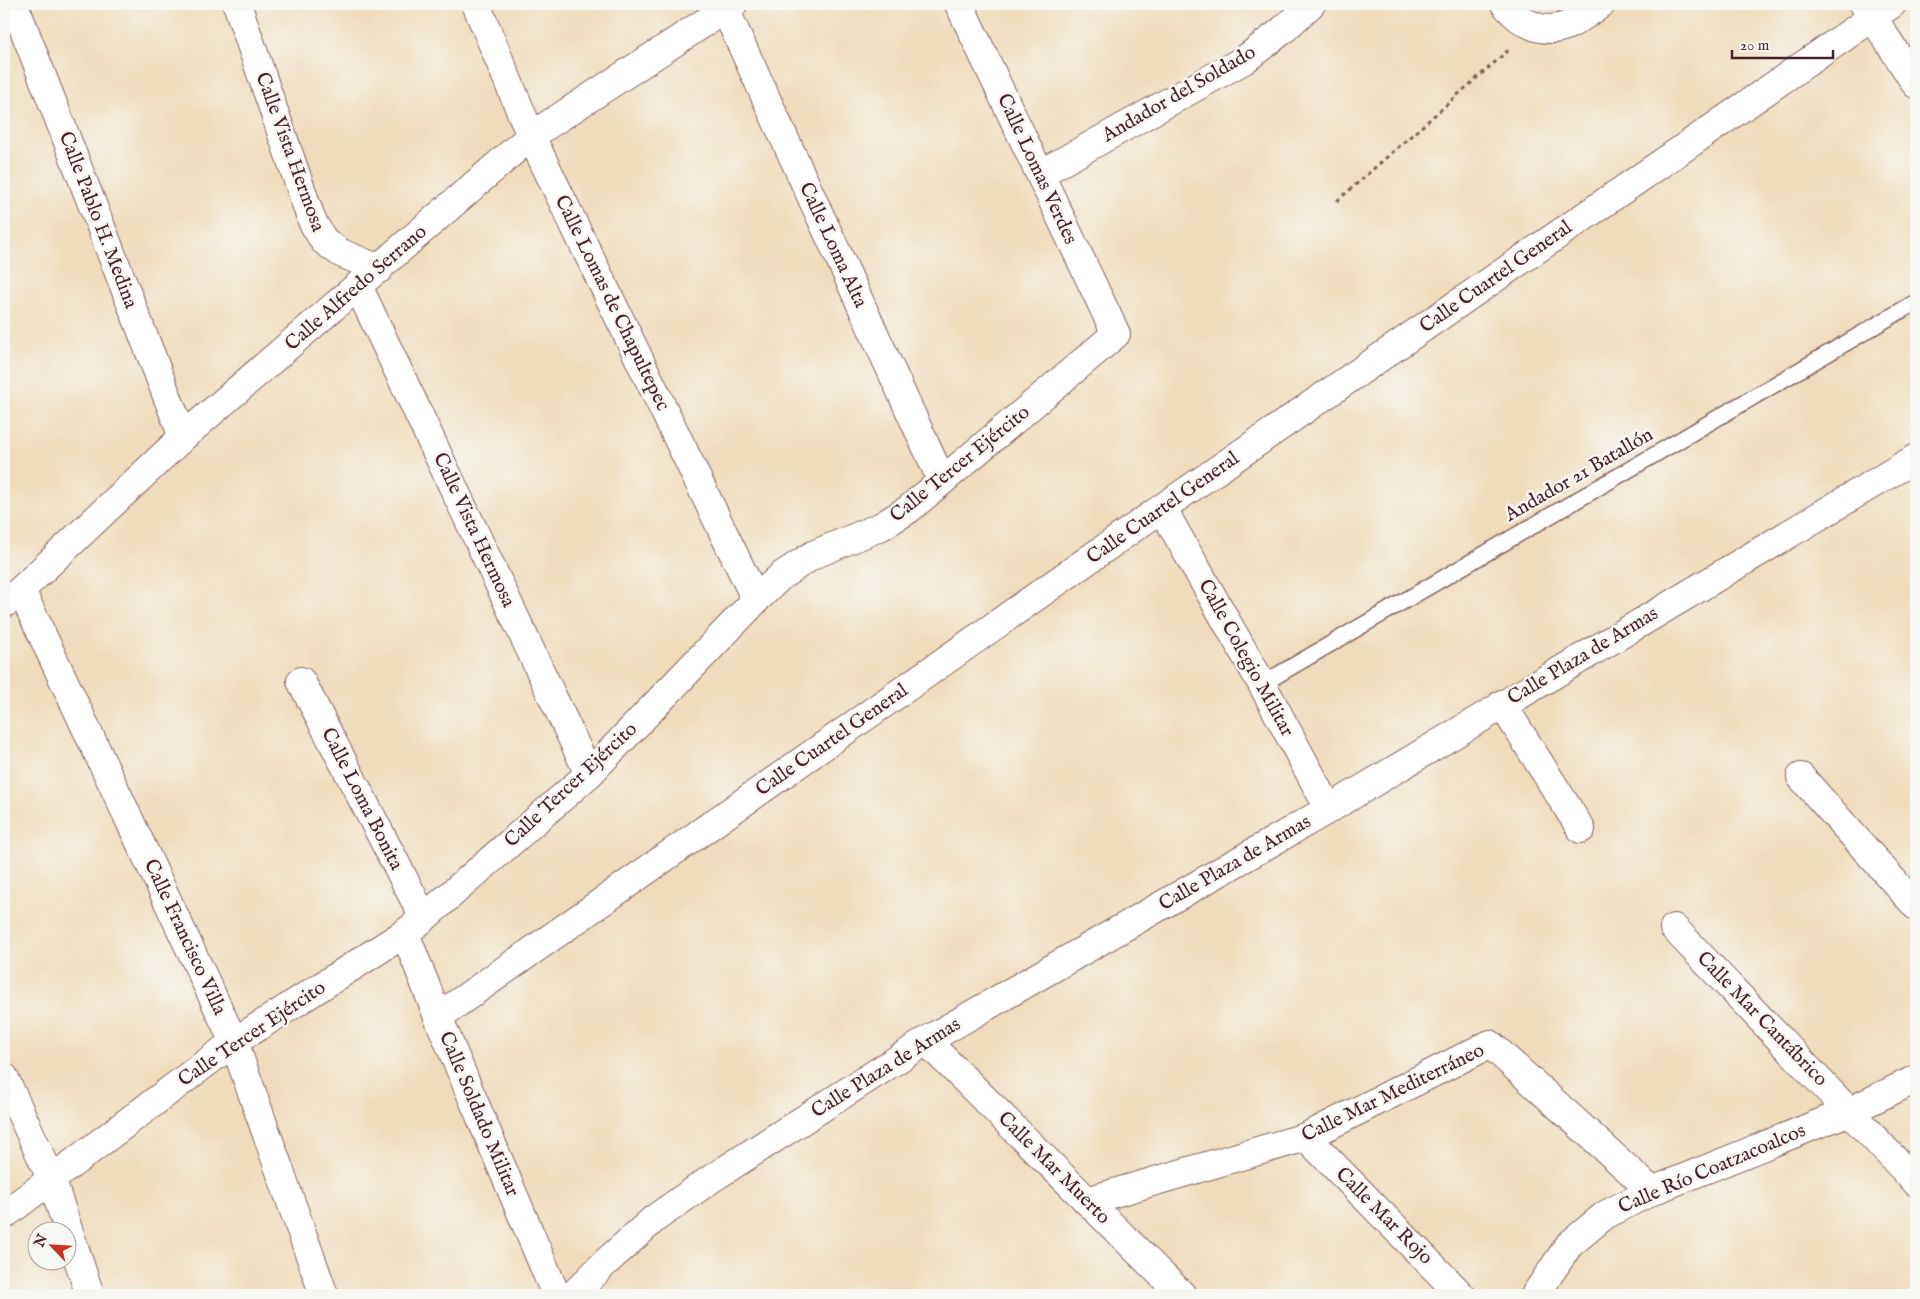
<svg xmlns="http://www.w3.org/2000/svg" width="1920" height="1299" font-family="'IM FELL English',serif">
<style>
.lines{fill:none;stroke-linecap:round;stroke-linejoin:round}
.lane-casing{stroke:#84615e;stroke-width:18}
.street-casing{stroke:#84615e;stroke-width:30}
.secondary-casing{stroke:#84615e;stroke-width:30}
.path{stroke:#84615e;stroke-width:3;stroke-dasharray:4 4;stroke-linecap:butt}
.lane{stroke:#fff;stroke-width:15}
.street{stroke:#fff;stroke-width:28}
.secondary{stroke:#fff;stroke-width:28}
.labels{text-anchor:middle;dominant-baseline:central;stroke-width:5;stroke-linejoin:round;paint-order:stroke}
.street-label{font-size:20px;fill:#4a1f2b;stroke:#f6f6f2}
</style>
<rect width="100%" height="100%" fill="#f6f6f2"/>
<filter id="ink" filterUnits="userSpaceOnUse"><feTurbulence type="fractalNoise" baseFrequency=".02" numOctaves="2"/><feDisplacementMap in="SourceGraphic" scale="10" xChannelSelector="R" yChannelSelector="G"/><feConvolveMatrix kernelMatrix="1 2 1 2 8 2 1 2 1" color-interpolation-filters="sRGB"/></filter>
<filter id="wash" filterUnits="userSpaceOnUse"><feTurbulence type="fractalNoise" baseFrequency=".0096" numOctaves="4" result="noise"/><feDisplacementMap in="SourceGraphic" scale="20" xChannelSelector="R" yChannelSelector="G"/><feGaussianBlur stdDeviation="1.12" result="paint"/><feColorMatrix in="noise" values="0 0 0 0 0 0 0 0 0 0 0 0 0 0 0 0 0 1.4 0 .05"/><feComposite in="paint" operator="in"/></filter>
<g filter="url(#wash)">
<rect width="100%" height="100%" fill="#efdcbc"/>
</g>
<g filter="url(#ink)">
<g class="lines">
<g class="lane-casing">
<polyline id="lane" points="1262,684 1916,302"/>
</g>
<g class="street-casing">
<g id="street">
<polyline points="14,4 183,437"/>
<polyline points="237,4 312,221 324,241 341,253 379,269"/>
<polyline points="476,4 531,136 756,600"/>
<path d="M1505,4C1520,23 1544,36 1568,25C1579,20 1591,11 1601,4"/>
<polyline points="725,9 942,481"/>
<polyline points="1040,174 1244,60 1283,30 1311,4"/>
<polyline points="358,286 589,774"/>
<polyline points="1162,508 1262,684 1329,809"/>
<polyline points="21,590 234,1042 324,1295"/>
<polyline points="4,604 21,590 183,437 531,136 733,4"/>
<polyline points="301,681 424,918"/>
<polyline points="1502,704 1581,829"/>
<polyline points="1801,777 1916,906"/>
<polyline points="1674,928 1916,1182"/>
<polyline points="405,933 438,1017 556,1295"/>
<polyline points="438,1017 1162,508 1892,4"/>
<polyline points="926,1041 1182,1295"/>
<polyline points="4,1077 51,1178 90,1295"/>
<polyline points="1306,1137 1461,1295"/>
<polyline points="1087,1201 1306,1137 1490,1044 1652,1191"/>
<polyline points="4,1215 234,1042 405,933 424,918 589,774 756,600 781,576 813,555 882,526 909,509 1116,334 959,4"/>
<polyline points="573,1295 606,1262 654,1219 708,1181 926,1041 1329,809 1916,458"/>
<polyline points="1535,1295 1569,1245 1605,1215 1652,1191 1850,1111 1916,1079"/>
</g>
</g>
<g class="secondary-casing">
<polyline id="secondary" points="1864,4 1916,84"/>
</g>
<polyline class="path" points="1337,201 1511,48"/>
<use href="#lane" class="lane"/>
<use href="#street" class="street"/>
<use href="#secondary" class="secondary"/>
</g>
</g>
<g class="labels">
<g class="street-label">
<text transform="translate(1179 94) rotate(-30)">Andador del Soldado</text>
<text transform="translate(290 152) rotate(70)">Calle Vista Hermosa</text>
<text transform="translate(1037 169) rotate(65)">Calle Lomas Verdes</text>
<text transform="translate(98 220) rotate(69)">Calle Pablo H. Medina</text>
<text transform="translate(833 245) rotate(65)">Calle Loma Alta</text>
<text transform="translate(1496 277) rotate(-35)">Calle Cuartel General</text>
<text transform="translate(356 288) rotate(-41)">Calle Alfredo Serrano</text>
<text transform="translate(612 303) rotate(64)">Calle Lomas de Chapultepec</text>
<text transform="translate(960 464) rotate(-39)">Calle Tercer Ejército</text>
<text transform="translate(1579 475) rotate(-30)">Andador 21 Batallón</text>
<text transform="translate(1163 508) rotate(-35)">Calle Cuartel General</text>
<text transform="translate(474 530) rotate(65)">Calle Vista Hermosa</text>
<text transform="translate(1583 656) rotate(-31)">Calle Plaza de Armas</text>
<text transform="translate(1246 658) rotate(61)">Calle Colegio Militar</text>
<text transform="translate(832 740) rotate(-35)">Calle Cuartel General</text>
<text transform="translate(571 785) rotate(-43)">Calle Tercer Ejército</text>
<text transform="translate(362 799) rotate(63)">Calle Loma Bonita</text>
<text transform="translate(1235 863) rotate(-30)">Calle Plaza de Armas</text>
<text transform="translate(185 937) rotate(65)">Calle Francisco Villa</text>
<text transform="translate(1762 1019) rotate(46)">Calle Mar Cantábrico</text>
<text transform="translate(252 1034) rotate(-34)">Calle Tercer Ejército</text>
<text transform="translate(886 1068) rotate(-32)">Calle Plaza de Armas</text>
<text transform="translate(1393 1093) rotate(-26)">Calle Mar Mediterráneo</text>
<text transform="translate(479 1114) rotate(67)">Calle Soldado Militar</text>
<text transform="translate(1054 1168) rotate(45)">Calle Mar Muerto</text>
<text transform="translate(1712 1169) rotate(-23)">Calle Río Coatzacoalcos</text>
<text transform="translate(1384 1216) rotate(45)">Calle Mar Rojo</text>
</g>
</g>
<rect width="1920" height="1299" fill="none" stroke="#f6f6f2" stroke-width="20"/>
<g transform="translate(52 1246) rotate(295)"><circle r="24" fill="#f6f6f2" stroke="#b1a0a2"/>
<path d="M0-4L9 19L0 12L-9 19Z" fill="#c8321e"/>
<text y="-8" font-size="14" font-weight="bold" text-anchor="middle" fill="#4a1f2b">N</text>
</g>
<path d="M1732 50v8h101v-8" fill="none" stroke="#4a1f2b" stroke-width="2.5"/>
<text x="1740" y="50" font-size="15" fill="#4a1f2b" stroke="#f6f6f2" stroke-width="4" paint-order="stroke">20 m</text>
</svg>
